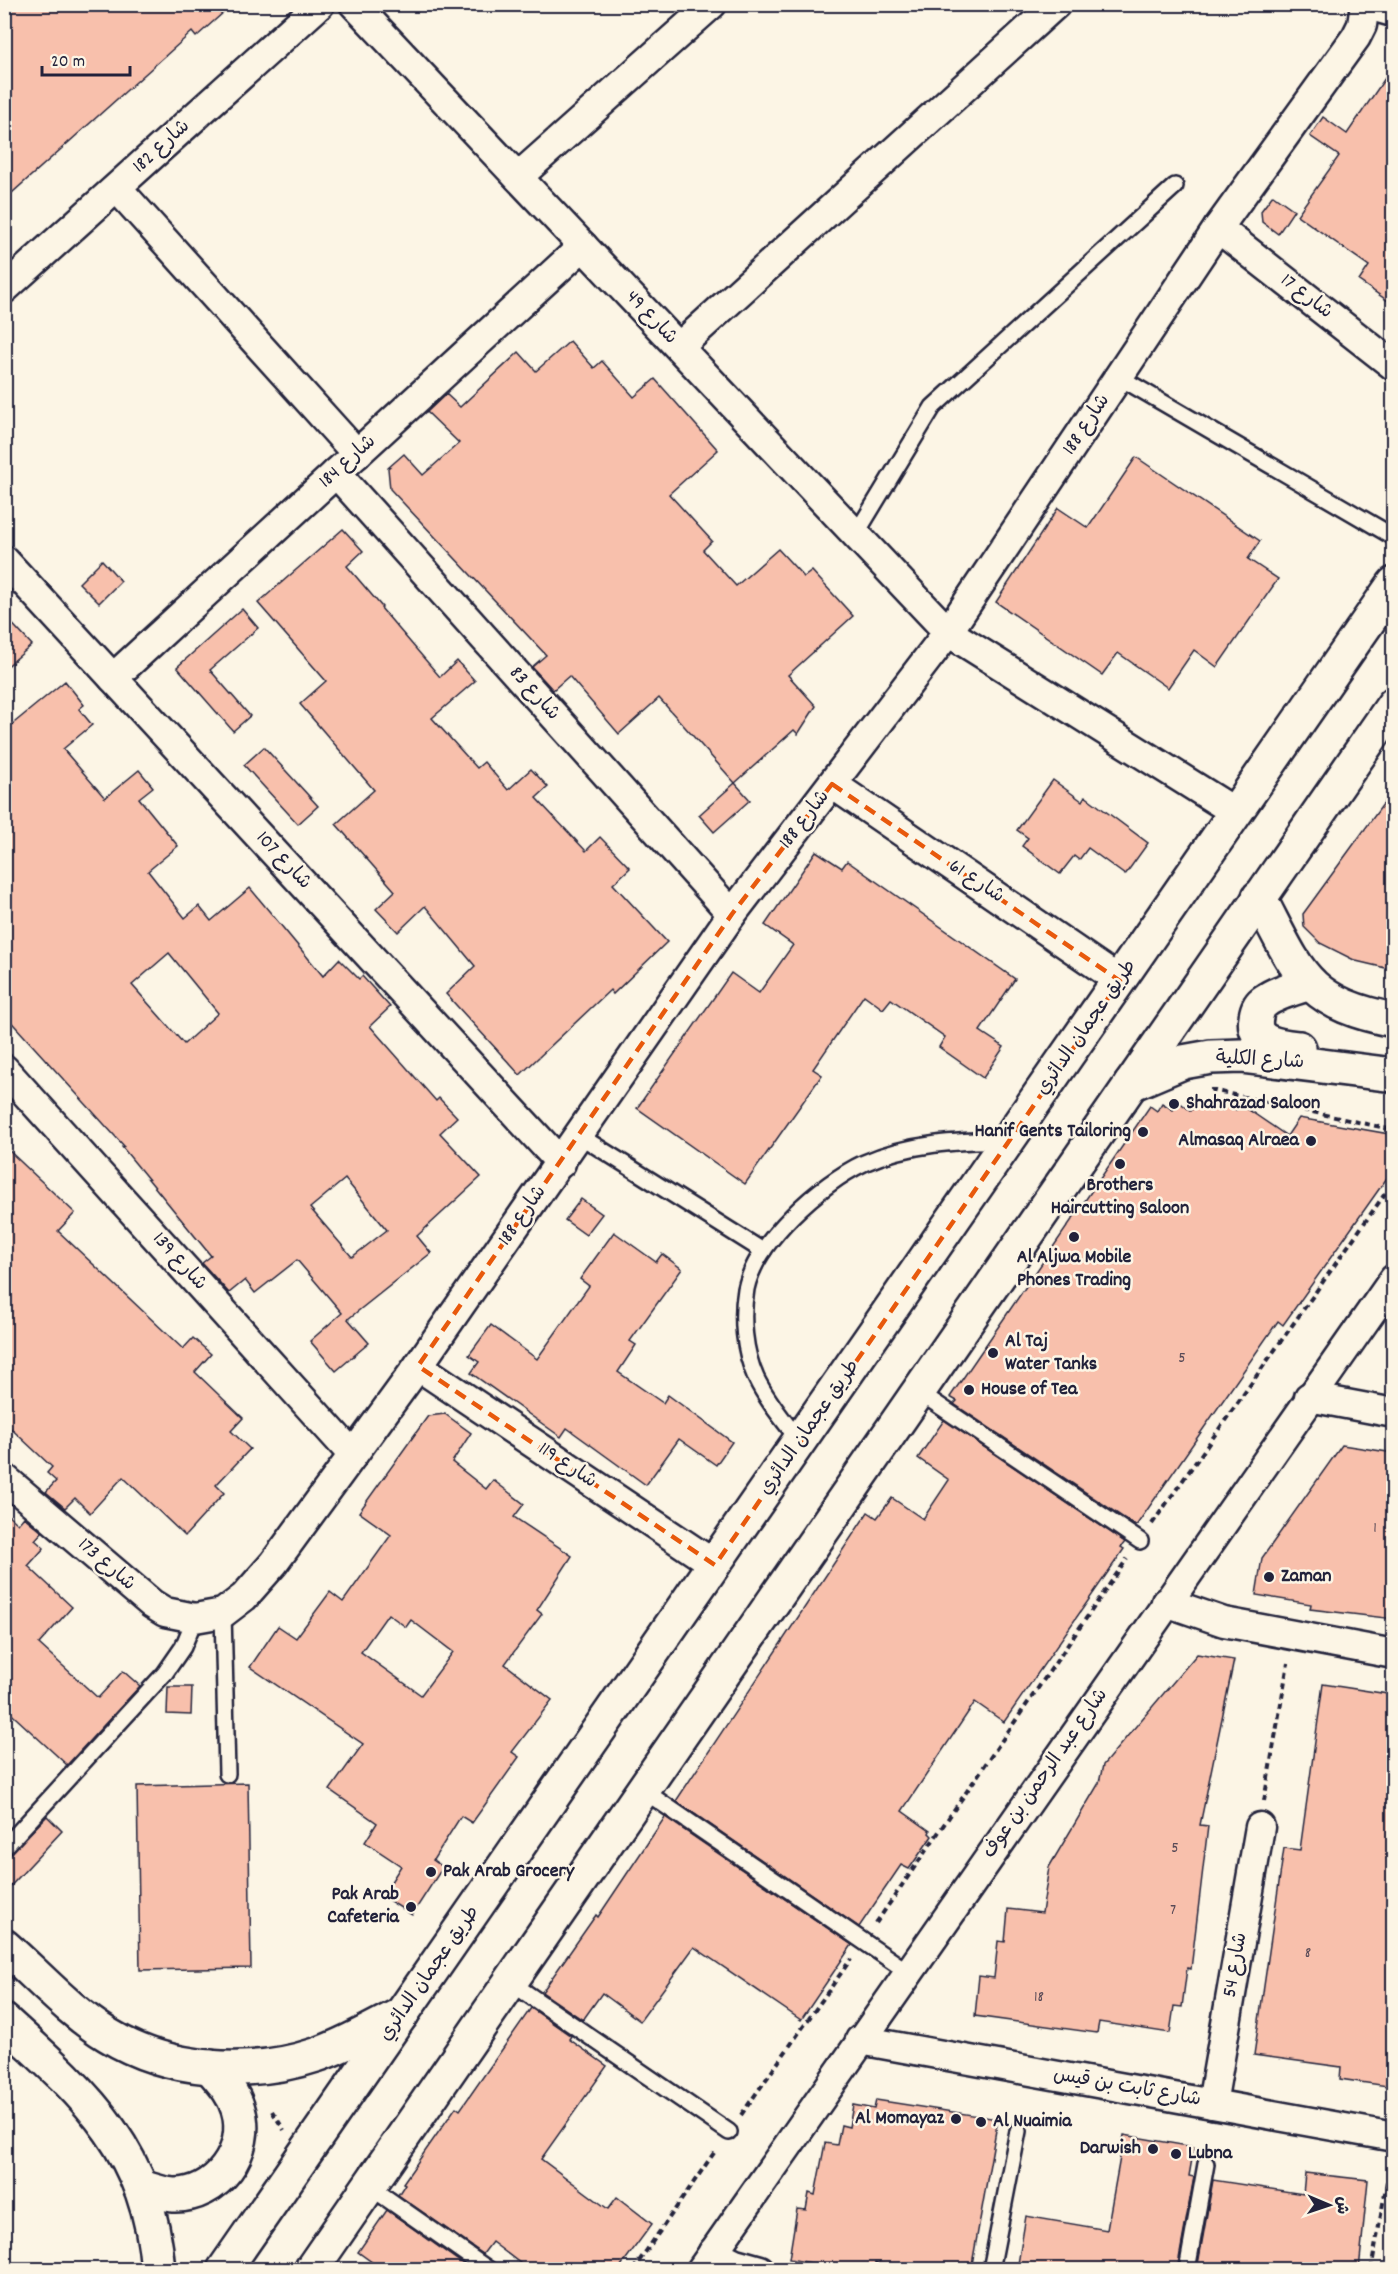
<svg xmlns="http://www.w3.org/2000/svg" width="1398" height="2274" font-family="Dekko,'Playpen Sans Arabic',sans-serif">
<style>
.building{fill:#f8c0ac;stroke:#22223b;stroke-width:1.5;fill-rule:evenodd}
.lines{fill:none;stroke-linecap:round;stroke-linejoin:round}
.service-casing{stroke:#22223b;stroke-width:20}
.minor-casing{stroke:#22223b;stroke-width:33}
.tertiary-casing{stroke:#22223b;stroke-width:38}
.secondary-casing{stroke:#22223b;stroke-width:38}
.path{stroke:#22223b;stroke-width:4;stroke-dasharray:6 4.5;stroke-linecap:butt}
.service{stroke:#fcf5e5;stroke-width:15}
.minor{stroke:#fcf5e5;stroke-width:28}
.tertiary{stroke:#fcf5e5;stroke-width:33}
.secondary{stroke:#fcf5e5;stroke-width:33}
.marked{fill:none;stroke:#e8590c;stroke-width:4.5;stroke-dasharray:12 8;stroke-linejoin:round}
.poi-dot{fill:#22223b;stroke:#fcf5e5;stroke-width:2}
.labels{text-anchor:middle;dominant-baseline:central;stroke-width:5;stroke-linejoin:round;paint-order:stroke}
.number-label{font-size:16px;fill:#584a57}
.street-label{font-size:20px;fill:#22223b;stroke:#fcf5e5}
.poi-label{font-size:20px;font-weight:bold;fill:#22223b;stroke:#fcf5e5;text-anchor:start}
</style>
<rect width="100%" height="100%" fill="#fcf5e5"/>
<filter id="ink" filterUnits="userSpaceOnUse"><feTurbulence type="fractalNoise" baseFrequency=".0167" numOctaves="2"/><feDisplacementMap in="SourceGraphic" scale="12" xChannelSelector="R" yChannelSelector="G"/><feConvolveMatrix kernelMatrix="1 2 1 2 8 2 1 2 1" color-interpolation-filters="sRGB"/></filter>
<g filter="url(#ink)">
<g class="building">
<polygon points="4,4 233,4 196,37 192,32 4,200"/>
<polygon points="1394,65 1394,305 1359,281 1369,266 1297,215 1339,156 1310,136 1323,117 1347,134"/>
<polygon points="1273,195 1294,210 1278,234 1262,222 1261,211"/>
<polygon points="570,341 594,368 602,361 634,397 655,379 718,450 669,494 712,541 703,550 736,586 778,549 804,577 812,571 853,616 788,675 816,706 798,734 794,730 735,783 659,698 619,734 569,676 553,690 532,667 546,655 390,489 388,468 404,454 423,475 459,443 427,412 446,394 460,407 519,352 536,371"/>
<polygon points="1136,457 1260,541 1248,559 1278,579 1217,667 1194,650 1168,688 1118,653 1102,675 996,602 1058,508 1088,528"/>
<polygon points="343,529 363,551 347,566 382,607 381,608 440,677 457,661 475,681 432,718 477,768 484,762 508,790 531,769 548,787 536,798 586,851 600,837 630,868 613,884 667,942 613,994 610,990 520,1075 446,994 475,966 425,906 398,932 376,909 395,891 336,824 374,790 300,704 326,681 258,603"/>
<polygon points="102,560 121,581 99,603 79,583"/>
<polygon points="242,609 258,628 210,670 250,716 233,731 177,667"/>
<polygon points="4,615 32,645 4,669"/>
<path d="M65,681L84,705L79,709L92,725L63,749L105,798L139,770L153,787L139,798L178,846L148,871L185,918L199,906L211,921L250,888L323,976L339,959L359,979L362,976L390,1007L370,1026L436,1101L439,1098L457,1117L440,1133L481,1177L417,1236L431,1253L348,1319L369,1343L336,1371L310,1341L342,1313L297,1260L255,1293L245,1280L229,1293L202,1263L211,1256L122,1147L124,1146L4,1014V731ZM169,953L218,1013L184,1044L132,985ZM345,1179L387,1230L352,1257L310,1208Z"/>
<polygon points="264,747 318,806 298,824 244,765"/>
<polygon points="1053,780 1082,801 1085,796 1148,843 1125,875 1088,848 1079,860 1074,856 1060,874 1022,846 1028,838 1017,830"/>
<polygon points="735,783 750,800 714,832 699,815"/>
<polygon points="1394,789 1394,970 1356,961 1320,943 1304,927 1303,914"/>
<polygon points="816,851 842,868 847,861 1015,979 980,1031 1004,1047 983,1078 939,1047 945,1037 891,999 883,1009 864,995 813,1069 822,1075 745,1184 637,1108 731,973 759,993 793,945 765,925"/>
<polygon points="1210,1101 1222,1110 1227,1103 1236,1110 1240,1104 1287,1136 1299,1118 1389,1134 1394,1168 1283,1325 1278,1321 1136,1526 954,1404 957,1401 950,1397 1150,1106 1157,1111 1162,1103 1173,1110 1179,1102 1191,1111 1196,1103 1205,1109"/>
<polygon points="4,1146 75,1213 58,1231 183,1349 193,1338 211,1354 195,1372 243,1418 231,1431 250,1449 216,1485 224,1493 185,1536 123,1477 90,1513 75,1498 65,1508 46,1492 56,1481 47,1473 52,1467 4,1422"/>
<polygon points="581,1199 602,1214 586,1235 565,1220"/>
<polygon points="614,1232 656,1262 662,1254 682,1269 630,1341 636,1345 618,1372 663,1403 668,1395 732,1442 716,1465 679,1439 646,1485 567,1428 561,1437 471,1373 479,1362 469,1355 491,1325 537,1359 589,1286 580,1279"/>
<path d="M445,1414L471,1433L452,1462L486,1489L493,1480L524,1504L514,1517L572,1556L537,1610L542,1614L505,1664L552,1700L512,1752L519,1757L472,1823L461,1816L433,1860L443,1867L412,1915L382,1896L401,1866L365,1842L377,1823L330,1790L363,1744L250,1667L278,1626L296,1638L330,1592L343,1602L391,1535L359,1512L428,1416ZM388,1614L406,1627L411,1620L453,1652L421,1695L361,1652Z"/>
<polygon points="944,1420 1125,1542 1121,1547 1124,1549 1004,1722 975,1702 902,1811 930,1831 929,1833 932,1836 909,1869 901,1865 859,1927 676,1801 868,1512 877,1518 892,1498 923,1519 949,1480 918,1458"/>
<polygon points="1342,1445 1394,1453 1394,1619 1310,1609 1311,1604 1256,1595 1262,1558"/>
<polygon points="4,1511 18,1524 24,1517 42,1532 35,1540 44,1548 28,1566 72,1607 39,1644 98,1698 123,1671 140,1686 67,1765 4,1707"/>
<polygon points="1197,1654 1234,1660 1200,1825 1208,1826 1191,1969 1187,1968 1182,2007 1174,2006 1170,2033 1099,2022 1097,2033 975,2016 979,1976 994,1978 998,1941 1005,1942 1008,1909 1042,1913 1049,1867 1099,1783 1103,1765"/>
<polygon points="1323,1684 1394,1695 1394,2087 1340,2079 1341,2067 1254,2055 1284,1848 1300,1850"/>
<polygon points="168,1687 192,1687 191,1715 167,1714"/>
<polygon points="248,1783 251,1968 140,1970 137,1786"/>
<polygon points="47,1816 62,1831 4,1893 4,1860"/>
<polygon points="665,1817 852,1945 801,2020 694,1947 640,2021 602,1993 583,2020 542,1992 596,1915 598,1917"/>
<polygon points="531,2008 571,2036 569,2039 607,2066 541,2159 608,2209 617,2197 652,2224 618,2270 529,2270 492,2242 483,2254 398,2195 405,2184 403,2183 456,2107 460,2110"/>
<polygon points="876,2100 998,2119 971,2270 914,2270 875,2263 874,2270 851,2270 789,2259 797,2209 806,2210 809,2193 815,2195 825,2143 837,2145 841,2125 849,2127 853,2105 874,2109"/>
<polygon points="1124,2135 1194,2147 1189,2176 1194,2177 1177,2270 1017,2270 1026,2216 1107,2230"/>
<polygon points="1305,2173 1368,2180 1359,2270 1197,2270 1213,2180 1303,2194"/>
<polygon points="387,2210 471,2270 383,2270 358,2252"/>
</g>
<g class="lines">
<g class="service-casing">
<g id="service">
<polyline points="1365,11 1394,19"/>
<polyline points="1119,377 1394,537"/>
<polyline points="856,534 933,407 1175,186"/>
<polyline points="580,1136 763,1251"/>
<polyline points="919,1392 1140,1541"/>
<path d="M800,1442C785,1422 767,1401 756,1378C744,1351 741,1318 746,1289C756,1241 821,1183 864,1163C909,1143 958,1141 1006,1140"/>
<polyline points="223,1613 227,1774"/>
<polyline points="643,1790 908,1972"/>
<polyline points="4,1848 165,1673 183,1647 195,1618"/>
<polyline points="510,1982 729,2132"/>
<polyline points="369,2186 489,2270"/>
<polyline points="991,2270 1018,2131"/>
<polyline points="1187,2270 1206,2164"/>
</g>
</g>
<g class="minor-casing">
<g id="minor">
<polyline points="354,4 948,632 1235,812"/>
<polyline points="518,177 712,4"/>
<polyline points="117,188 357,454"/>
<polyline points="1218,228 1394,366"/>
<polyline points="4,289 320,4"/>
<polyline points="679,347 1056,4"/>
<polyline points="336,473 732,914"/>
<polyline points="4,560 561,1163"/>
<polyline points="113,678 583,246"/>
<polyline points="832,784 1120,981"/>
<polyline points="4,1069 353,1455"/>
<polyline points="418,1366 715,1565"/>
<polyline points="1309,1397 1394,1413"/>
<polyline points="4,1478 152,1604 165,1612 195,1618 223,1613 244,1597 274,1563 418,1366 732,914 948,632 1218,228 1356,37 1362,25 1365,4"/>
<polyline points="1166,1602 1224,1622 1394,1654"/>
<polyline points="860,2040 1394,2137"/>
<polyline points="1212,2104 1260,1827"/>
<polyline points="713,2252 735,2263 760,2270"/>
<polyline points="701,2270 1394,1279"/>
</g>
</g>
<g class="tertiary-casing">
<g id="tertiary">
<path d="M4,1946C38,1976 70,2012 108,2035C168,2072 250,2077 316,2055C346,2045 374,2028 402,2014"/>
<path d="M4,2021C87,2096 149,2150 158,2270"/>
<path d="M141,2187C151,2190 163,2194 173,2195C217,2197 251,2150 238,2109C233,2092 221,2080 210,2067"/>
</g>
</g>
<g class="secondary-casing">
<g id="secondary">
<path d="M1259,897C1298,971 1304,1003 1394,1020"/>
<path d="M1299,1048C1280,1046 1251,1044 1256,1017C1257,1010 1260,1004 1265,1001C1277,992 1296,988 1310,983"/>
<polyline points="1131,1084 1183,1062 1211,1057 1241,1056 1394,1075"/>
<polyline points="224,2270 1394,584"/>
<polyline points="311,2270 1394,704"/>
</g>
</g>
<g class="path">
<polyline points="1212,1088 1212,1090 1394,1130"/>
<polyline points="1152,1524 1394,1181"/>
<polyline points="1264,1801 1288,1663"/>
<polyline points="876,1923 1127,1559"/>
<polyline points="272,2111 284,2130"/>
<polyline points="741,2115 851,1959"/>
<polyline points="633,2270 716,2150"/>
<polyline points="1371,2270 1390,2165"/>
</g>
<use href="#service" class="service"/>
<use href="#minor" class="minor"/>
<use href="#tertiary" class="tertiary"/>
<use href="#secondary" class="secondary"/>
</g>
</g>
<path class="marked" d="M832,784L1120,981L715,1565L418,1366L732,914Z"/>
<g class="poi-dot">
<circle cx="1174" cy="1104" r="6"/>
<circle cx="1143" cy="1132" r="6"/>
<circle cx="1311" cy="1141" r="6"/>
<circle cx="1120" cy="1164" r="6"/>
<circle cx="1074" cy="1237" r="6"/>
<circle cx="993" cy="1353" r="6"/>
<circle cx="969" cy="1390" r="6"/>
<circle cx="1269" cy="1577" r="6"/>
<circle cx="431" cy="1872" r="6"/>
<circle cx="411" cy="1907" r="6"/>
<circle cx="956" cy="2119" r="6"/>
<circle cx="981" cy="2122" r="6"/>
<circle cx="1153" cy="2149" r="6"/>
<circle cx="1176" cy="2154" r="6"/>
</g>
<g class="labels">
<g class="number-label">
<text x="1182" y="1358">5</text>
<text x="1375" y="1528">1</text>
<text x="1175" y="1848">5</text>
<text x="1173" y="1910">7</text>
<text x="1308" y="1953">8</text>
<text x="1039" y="1997">18</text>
</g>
<g class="street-label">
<text transform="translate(162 147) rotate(-42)">شارع 182</text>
<text transform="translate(1306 297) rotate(38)">شارع 17</text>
<text transform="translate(651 318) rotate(47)">شارع 49</text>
<text transform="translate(1087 425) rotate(-56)">شارع 188</text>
<text transform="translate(348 462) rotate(-42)">شارع 184</text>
<text transform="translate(534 694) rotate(48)">شارع 83</text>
<text transform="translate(805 820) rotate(-52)">شارع 188</text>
<text transform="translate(283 861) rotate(47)">شارع 107</text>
<text transform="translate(976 882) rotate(34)">شارع 61</text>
<text transform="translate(1087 1028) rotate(-55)">طريق عجمان الدائري</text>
<text transform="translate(1260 1061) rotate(3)">شارع الكلية</text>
<text transform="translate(523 1216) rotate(-55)">شارع 188</text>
<text transform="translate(179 1262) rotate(48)">شارع 139</text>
<text transform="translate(810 1428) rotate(-55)">طريق عجمان الدائري</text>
<text transform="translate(567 1466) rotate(34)">شارع 119</text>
<text transform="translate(106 1565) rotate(41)">شارع 173</text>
<text transform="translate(1046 1774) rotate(-55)">شارع عبد الرحمن بن عوف</text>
<text transform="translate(1236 1965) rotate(-80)">شارع 54</text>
<text transform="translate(430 1974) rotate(-55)">طريق عجمان الدائري</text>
<text transform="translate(1127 2088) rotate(10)">شارع ثابت بن قيس</text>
</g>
<g class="poi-label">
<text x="1186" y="1104">Shahrazad Saloon</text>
<text x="1131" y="1132" text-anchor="end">Hanif Gents Tailoring</text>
<text x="1299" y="1141" text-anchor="end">Almasaq Alraea</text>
<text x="1120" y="1186" text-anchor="middle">Brothers<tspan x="1120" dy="23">Haircutting Saloon</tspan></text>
<text x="1074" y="1258" text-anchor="middle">Al Aljwa Mobile<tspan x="1074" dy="23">Phones Trading</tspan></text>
<text x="1005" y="1342">Al Taj<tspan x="1005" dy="23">Water Tanks</tspan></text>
<text x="981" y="1390">House of Tea</text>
<text x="1281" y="1577">Zaman</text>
<text x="443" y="1872">Pak Arab Grocery</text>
<text x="399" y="1895" text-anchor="end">Pak Arab<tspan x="399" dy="23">Cafeteria</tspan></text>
<text x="944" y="2119" text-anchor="end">Al Momayaz</text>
<text x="993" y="2122">Al Nuaimia</text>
<text x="1141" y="2149" text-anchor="end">Darwish</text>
<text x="1188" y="2154">Lubna</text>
</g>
</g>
<rect width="1398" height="2274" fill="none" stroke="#fcf5e5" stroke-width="24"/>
<rect x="12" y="12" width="1374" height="2250" fill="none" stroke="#22223b" stroke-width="2" filter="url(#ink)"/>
<g transform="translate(1329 2205) rotate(92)" stroke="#fcf5e5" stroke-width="4.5" paint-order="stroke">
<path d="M0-4.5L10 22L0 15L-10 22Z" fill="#22223b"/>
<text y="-9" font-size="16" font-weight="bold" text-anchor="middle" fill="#22223b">ش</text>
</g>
<path d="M42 66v9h88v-9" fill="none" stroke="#22223b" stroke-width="3"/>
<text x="51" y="66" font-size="18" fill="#22223b" stroke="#fcf5e5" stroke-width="4.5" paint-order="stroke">20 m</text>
</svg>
